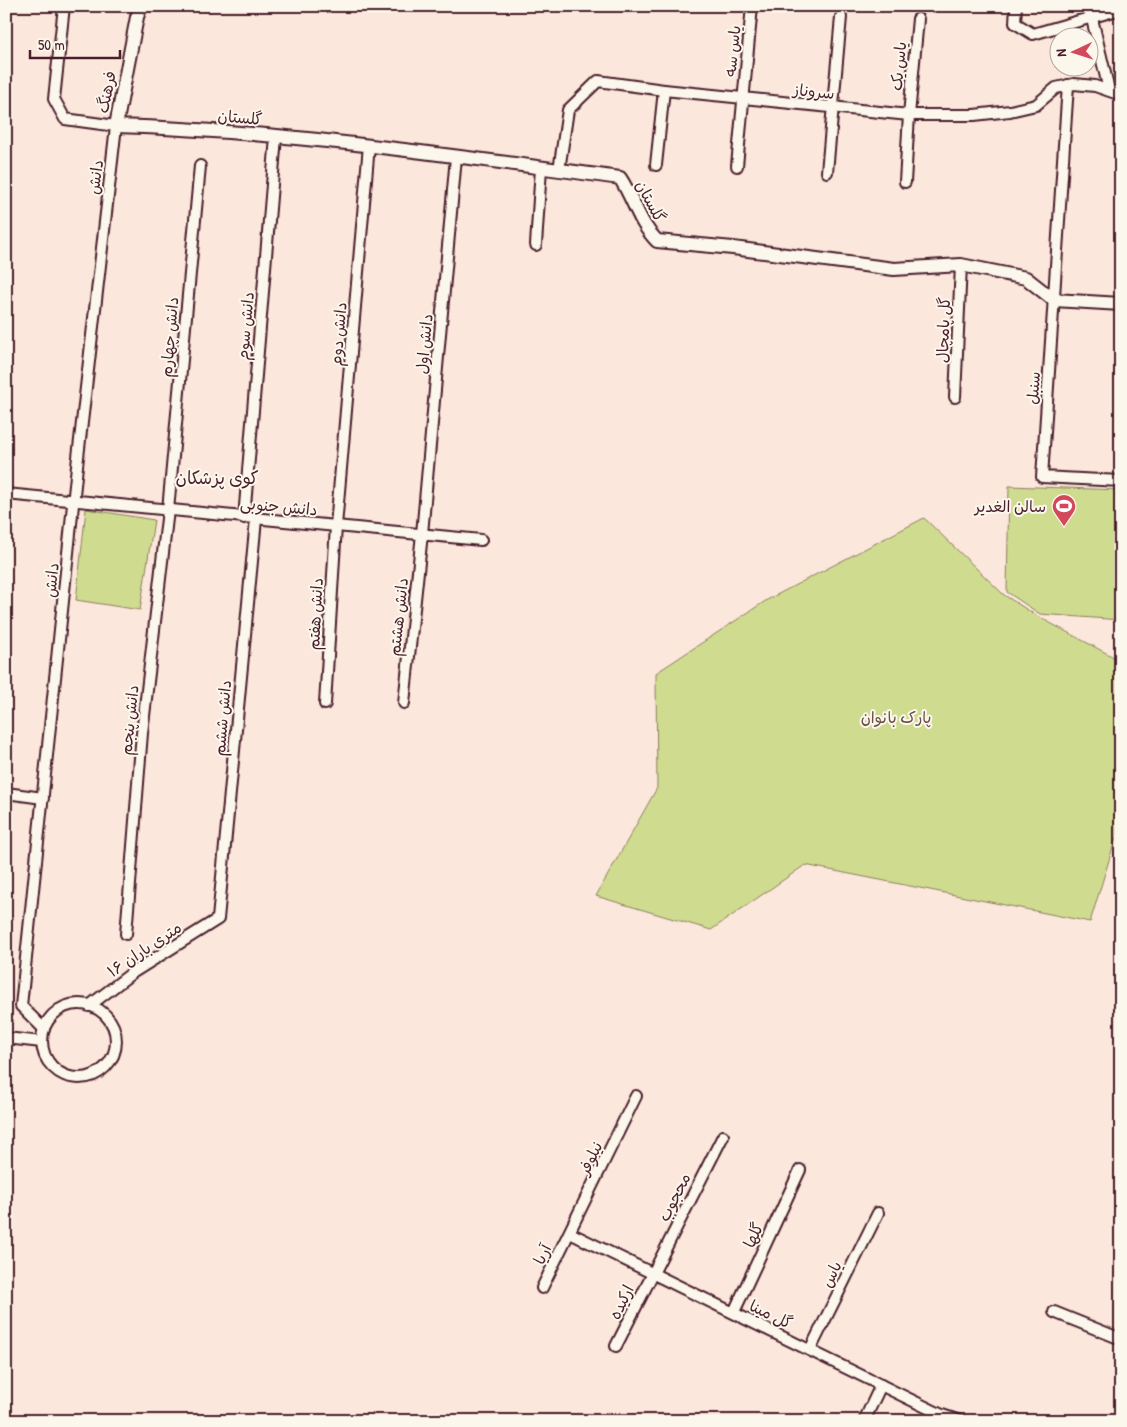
<svg xmlns="http://www.w3.org/2000/svg" width="1127" height="1427" font-family="'Patrick Hand','Playpen Sans Arabic',sans-serif">
<style>
.green{fill:#cfdc90;stroke:#8c7e5e}
.lines{fill:none;stroke-linecap:round;stroke-linejoin:round}
.minor-casing{stroke:#4a1f2b;stroke-width:14}
.tertiary-casing{stroke:#4a1f2b;stroke-width:16}
.minor{stroke:#fbf7ec;stroke-width:10}
.tertiary{stroke:#fbf7ec;stroke-width:12}
.labels{text-anchor:middle;dominant-baseline:central;stroke-width:4;stroke-linejoin:round;paint-order:stroke}
.street-label{font-size:16px;fill:#4a1f2b;stroke:#fbf7ec}
.poi-label{font-size:16px;fill:#4a1f2b;stroke:#fbf7ec;text-anchor:end}
.park-label{font-size:16px;fill:#6b4e44;stroke:#fbf7ec}
.neighbourhood-label{font-size:18px;fill:#4a1f2b;stroke:#fbf7ec}
</style>
<rect width="100%" height="100%" fill="#fbe7db"/>
<filter id="ink" filterUnits="userSpaceOnUse"><feTurbulence type="fractalNoise" baseFrequency=".02" numOctaves="2"/><feDisplacementMap in="SourceGraphic" scale="10" xChannelSelector="R" yChannelSelector="G"/><feConvolveMatrix kernelMatrix="1 2 1 2 8 2 1 2 1" color-interpolation-filters="sRGB"/></filter>
<g filter="url(#ink)">
<g class="green">
<polygon points="1009,486 1121,490 1121,620 1040,614 1007,592"/>
<polygon points="86,509 154,520 140,610 76,600"/>
<polygon points="924,518 1004,595 1037,616 1121,661 1121,821 1090,922 805,865 711,930 596,896 657,788 656,673 767,600"/>
</g>
<g class="lines">
<g class="minor-casing">
<g id="minor">
<polyline points="1016,6 1015,23 1033,34 1121,9"/>
<polyline points="1089,6 1109,90"/>
<polyline points="1068,85 1042,477 1121,481"/>
<polyline points="656,165 664,90"/>
<polyline points="737,166 752,6"/>
<polyline points="559,170 568,110 598,81 664,90 909,115 974,115 1010,111 1036,105 1056,88 1074,84 1095,86 1121,95"/>
<polyline points="827,172 841,17"/>
<polyline points="905,182 909,115 918,19"/>
<polyline points="536,245 541,168"/>
<polyline points="955,397 961,265"/>
<polyline points="6,494 481,540"/>
<polyline points="244,518 276,137"/>
<polyline points="404,703 422,534 456,157"/>
<polyline points="325,704 336,526 369,145"/>
<polyline points="6,793 43,798"/>
<polyline points="126,934 142,733 168,510 200,166"/>
<circle cx="79" cy="1041" r="37"/>
<polyline points="89,1006 132,973 218,919 256,519"/>
<polyline points="44,1029 21,1006 77,466 116,126 65,119 54,99 64,6"/>
<polyline points="6,1038 42,1042"/>
<polyline points="570,1233 942,1415 960,1421"/>
<polyline points="542,1288 636,1096"/>
<polyline points="734,1312 800,1170"/>
<polyline points="1054,1312 1121,1339"/>
<polyline points="616,1346 723,1136"/>
<polyline points="810,1350 878,1213"/>
<polyline points="864,1421 881,1385"/>
</g>
</g>
<g class="tertiary-casing">
<path id="tertiary" d="M141,6L137,17L116,126C285,131 453,156 620,178C634,199 638,222 657,241L733,248L894,269L961,265L1026,278L1054,300L1121,304"/>
</g>
<use href="#minor" class="minor"/>
<use href="#tertiary" class="tertiary"/>
</g>
</g>
<defs>
<g id="stadium-pin" transform="scale(1.25)"><path d="M0 17L-7.5 6A9.5 9.5 0 1 1 7.5 6Z" fill="#d1495b" stroke="#fbf7ec"/><path d="M0-5a6.5 5 0 1 0 0 10a6.5 5 0 1 0 0-10ZM-3.5-1.8h7v3.6h-7Z" fill="#fff"/></g>
</defs>
<g fill-rule="evenodd">
<use href="#stadium-pin" x="1064" y="506"/>
</g>
<g class="labels">
<g class="street-label">
<text transform="translate(732 51) rotate(-84)">یاس سه</text>
<text transform="translate(898 66) rotate(-84)">یاس یک</text>
<text transform="translate(814 91) rotate(6)">سروناز</text>
<text transform="translate(106 92) rotate(-79)">فرهنگ</text>
<text transform="translate(240 117) rotate(5)">گلستان</text>
<text transform="translate(95 177) rotate(-83)">دانش</text>
<text transform="translate(651 201) rotate(62)">گلستان</text>
<text transform="translate(245 326) rotate(-85)">دانش سوم</text>
<text transform="translate(943 330) rotate(-88)">گل پامچال</text>
<text transform="translate(338 334) rotate(-85)">دانش دوم</text>
<text transform="translate(169 337) rotate(-85)">دانش چهارم</text>
<text transform="translate(424 344) rotate(-85)">دانش اول</text>
<text transform="translate(1033 388) rotate(-86)">سنبل</text>
<text transform="translate(279 506) rotate(5)">دانش جنوبی</text>
<text transform="translate(51 580) rotate(-84)">دانش</text>
<text transform="translate(315 614) rotate(-87)">دانش هفتم</text>
<text transform="translate(398 617) rotate(-84)">دانش هشتم</text>
<text transform="translate(222 718) rotate(-85)">دانش ششم</text>
<text transform="translate(129 720) rotate(-84)">دانش پنجم</text>
<text transform="translate(144 949) rotate(-34)">۱۶ متری باران</text>
<text transform="translate(590 1158) rotate(-64)">نیلوفر</text>
<text transform="translate(674 1197) rotate(-63)">محجوب</text>
<text transform="translate(753 1235) rotate(-65)">گلها</text>
<text transform="translate(542 1254) rotate(-64)">آریا</text>
<text transform="translate(831 1274) rotate(-64)">یاس</text>
<text transform="translate(621 1302) rotate(-64)">ارکیده</text>
<text transform="translate(771 1314) rotate(26)">گل مینا</text>
</g>
<g class="poi-label">
<text x="1046" y="506">سالن الغدیر</text>
</g>
<g class="park-label">
<text x="896" y="717">پارک بانوان</text>
</g>
<g class="neighbourhood-label">
<text x="217" y="477">کوی پزشکان</text>
</g>
</g>
<rect width="1127" height="1427" fill="none" stroke="#fbf7ec" stroke-width="25"/>
<rect x="12" y="12" width="1102" height="1402" fill="none" stroke="#4a1f2b" stroke-width="2" filter="url(#ink)"/>
<g transform="translate(1074 52) rotate(266)"><circle r="24" fill="#fbf7ec" stroke="#b4a19f"/>
<path d="M0-4L9 19L0 12L-9 19Z" fill="#d1495b"/>
<text y="-8" font-size="14" font-weight="bold" text-anchor="middle" fill="#4a1f2b">N</text>
</g>
<path d="M30 50v8h90v-8" fill="none" stroke="#4a1f2b" stroke-width="2.5"/>
<text x="38" y="50" font-size="15" fill="#4a1f2b" stroke="#fbf7ec" stroke-width="4" paint-order="stroke">50 m</text>
</svg>
